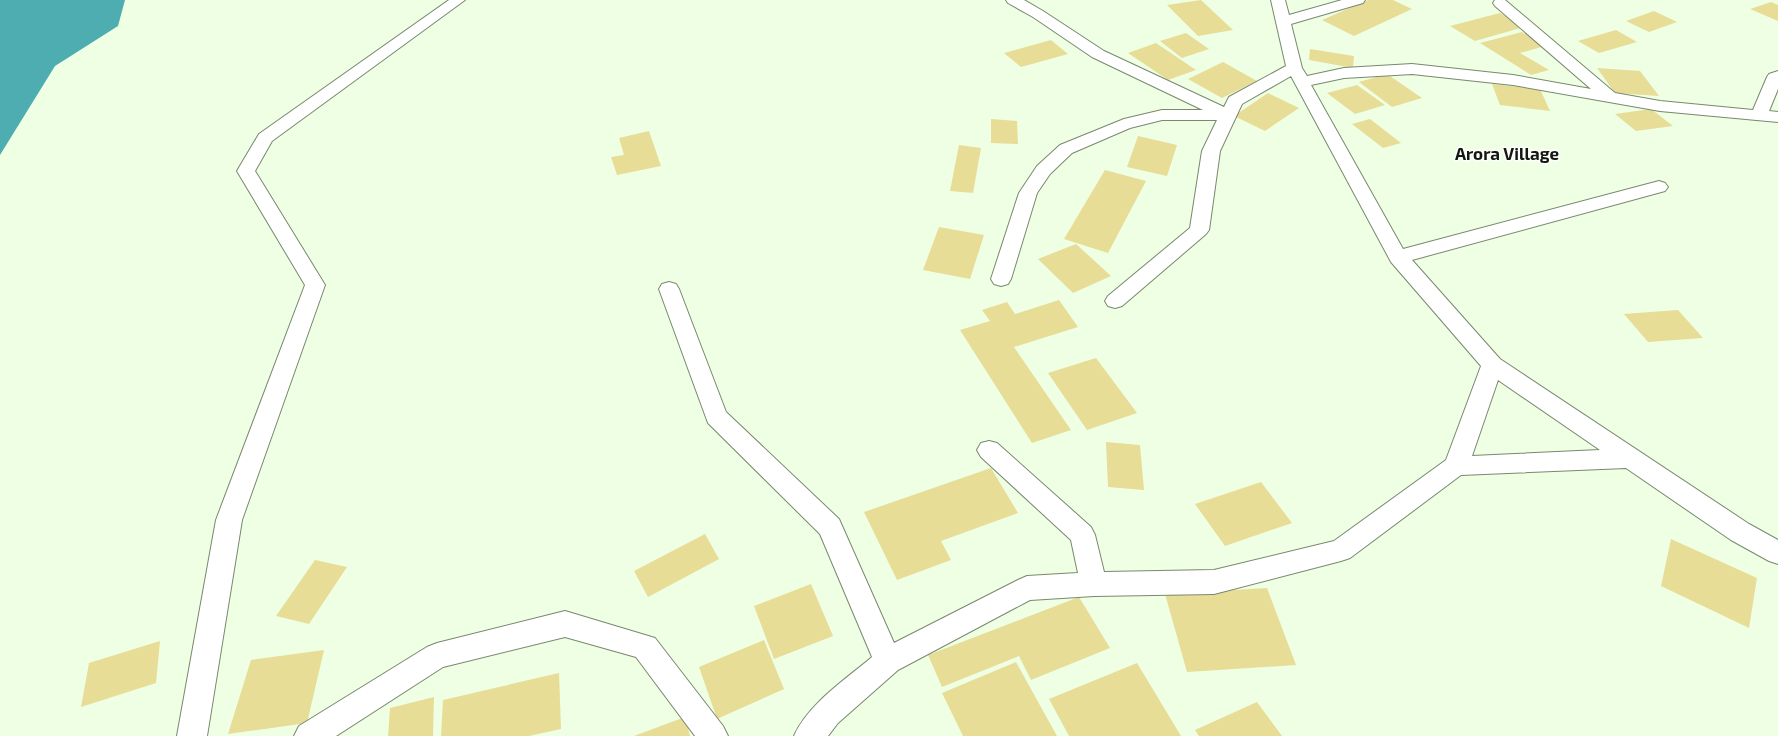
<svg xmlns="http://www.w3.org/2000/svg" width="1778" height="736" font-family="'Exo 2',sans-serif">
<style>
.water{fill:#4dadb1}
.building{fill:#e8dd97}
.lines{fill:none;stroke-linecap:round;stroke-linejoin:round}
.street-casing{stroke:#79886f;stroke-width:2}
.street{fill:#fff;fill-rule:evenodd}
.labels{text-anchor:middle;dominant-baseline:central;stroke-width:3;stroke-linejoin:round;paint-order:stroke}
.quarter-label{font-size:17px;font-weight:bold;fill:#141910;stroke:#fff}
</style>
<rect width="100%" height="100%" fill="#eeffe3"/>
<polygon class="water" points="0,0 125,0 118,26 55,66 0,155"/>
<g class="building">
<polygon points="1201,0 1233,30 1198,36 1167,5"/>
<polygon points="1368,0 1393,0 1412,9 1354,36 1322,20"/>
<polygon points="1771,2 1778,5 1778,21 1750,9"/>
<polygon points="1654,11 1677,22 1649,32 1626,21"/>
<polygon points="1500,13 1524,27 1475,41 1450,26"/>
<polygon points="1616,30 1637,42 1599,53 1578,41"/>
<polygon points="1522,32 1545,46 1520,53 1549,70 1531,75 1480,43"/>
<polygon points="1186,33 1209,49 1182,58 1160,41"/>
<polygon points="1051,40 1068,54 1021,67 1004,53"/>
<polygon points="1156,43 1196,70 1168,80 1128,53"/>
<polygon points="1310,49 1354,56 1353,68 1309,60"/>
<polygon points="1223,62 1257,81 1222,98 1188,79"/>
<polygon points="1597,68 1640,71 1659,96 1615,93"/>
<polygon points="1387,74 1422,98 1392,107 1359,82"/>
<polygon points="1492,84 1540,89 1550,111 1500,105"/>
<polygon points="1357,85 1385,105 1355,114 1327,93"/>
<polygon points="1268,93 1299,108 1265,131 1234,116"/>
<polygon points="1651,109 1673,126 1636,131 1615,114"/>
<polygon points="991,119 1017,121 1018,144 991,143"/>
<polygon points="1370,119 1401,143 1383,148 1352,124"/>
<polygon points="649,131 661,166 617,175 611,157 624,155 619,138"/>
<polygon points="1138,136 1177,145 1167,176 1127,167"/>
<polygon points="959,145 981,148 973,193 950,191"/>
<polygon points="1105,170 1146,181 1108,253 1064,239"/>
<polygon points="939,227 984,235 970,279 923,270"/>
<polygon points="1076,244 1111,276 1073,293 1038,259"/>
<polygon points="1059,300 1078,327 1014,347 1071,430 1032,443 960,330 990,321 982,310 1007,302 1015,314"/>
<polygon points="1678,310 1703,338 1648,342 1624,314"/>
<polygon points="1096,358 1137,413 1087,430 1048,373"/>
<polygon points="1106,442 1140,445 1144,490 1108,487"/>
<polygon points="991,468 1018,513 941,541 951,560 897,580 864,512"/>
<polygon points="1261,482 1292,523 1225,546 1195,504"/>
<polygon points="705,534 719,559 648,597 634,571"/>
<polygon points="1671,539 1757,578 1749,628 1661,586"/>
<polygon points="315,560 347,567 309,624 276,616"/>
<polygon points="811,584 833,636 774,659 754,606"/>
<polygon points="1267,588 1296,665 1187,672 1165,594"/>
<polygon points="1079,597 1110,648 1031,680 1019,656 942,687 928,655"/>
<polygon points="764,640 784,689 717,719 699,667"/>
<polygon points="160,641 156,683 81,707 89,663"/>
<polygon points="324,650 307,723 228,734 251,660"/>
<polygon points="1016,662 1057,736 963,736 942,693"/>
<polygon points="1137,663 1181,736 1069,736 1049,699"/>
<polygon points="559,673 561,729 529,736 441,736 443,700"/>
<polygon points="434,697 433,736 388,736 390,708"/>
<polygon points="1257,702 1282,736 1199,736 1195,730"/>
<polygon points="685,717 690,736 634,736"/>
</g>
<g class="lines">
<g class="street-casing">
<g id="street">
<polygon points="449,0 465,0 272,141 255,171 325,285 242,520 207,736 177,736 216,520 305,285 237,171 259,134"/>
<path d="M1006,0H1024L1043,11L1104,51L1224,107L1229,97L1286,66L1271,0H1285L1289,15L1342,0H1365L1363,3L1291,24L1302,68L1307,76L1344,68L1412,64L1513,75L1591,89L1495,6L1493,3L1495,0H1505L1615,93L1660,101L1753,110L1767,77L1769,74L1778,71V89L1769,111L1778,112V122L1660,111L1513,85L1412,74L1344,78L1311,85L1403,249L1659,181L1665,183L1668,187L1665,191L1412,260L1500,359L1749,524L1778,540V564L1769,561L1731,540L1626,468L1461,475L1350,558L1341,561L1214,594L1094,596L1030,600L898,670L838,723L828,736H794C808,704 846,679 872,657L820,534L708,423L659,289L662,284L669,282L676,284L679,289L726,412L839,519L894,643L1018,580L1027,576L1078,573L1071,540L981,457L977,450L981,443L989,441L997,443L1091,527L1095,535L1104,572L1214,570L1334,541L1446,460L1481,366L1391,262L1291,76L1242,104L1220,151L1209,230L1206,234L1122,306L1115,308L1108,306L1105,301L1108,296L1190,228L1202,151L1217,120H1162L1130,128L1072,153L1050,174L1037,193L1011,279L1008,284L1001,286L994,284L991,279L1019,193L1037,166L1060,145L1124,119L1162,110H1203L1092,57L1033,17L1008,3ZM1498,380L1600,450L1472,456Z"/>
<polygon points="565,611 655,638 723,726 728,736 695,736 636,657 565,637 443,667 336,736 294,736 299,726 427,647 437,643"/>
</g>
</g>
<use href="#street" class="street"/>
</g>
<g class="labels">
<g class="quarter-label">
<text x="1507" y="153">Arora Village</text>
</g>
</g>
</svg>
